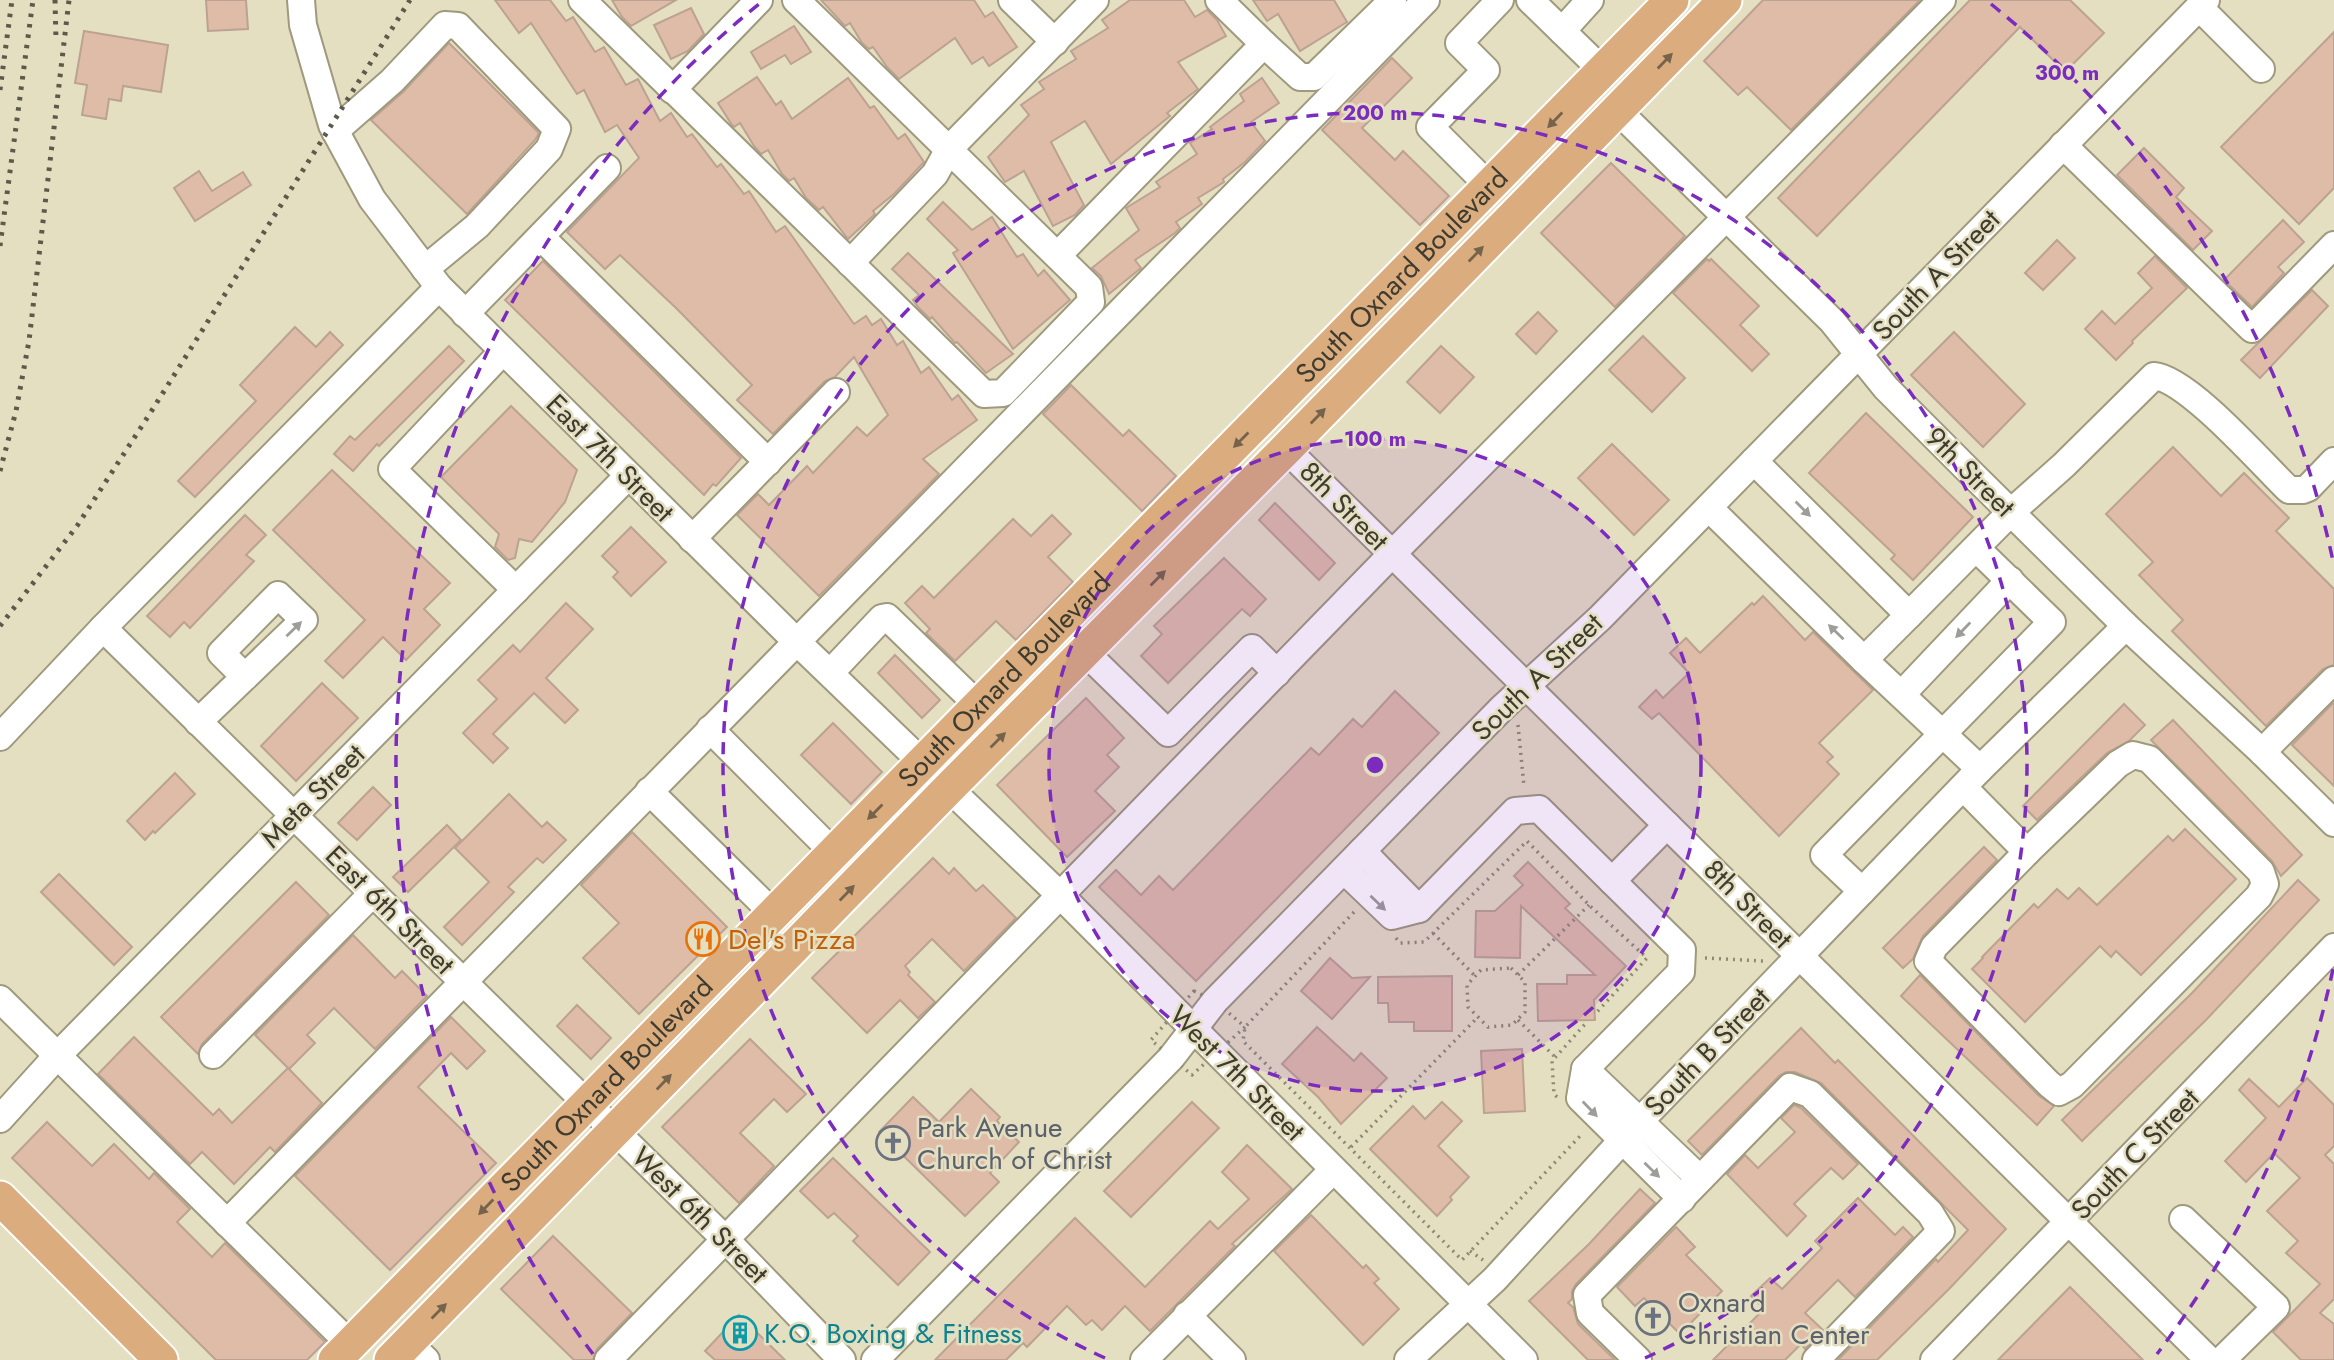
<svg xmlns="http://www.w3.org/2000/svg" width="2334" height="1360" font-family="Jost,sans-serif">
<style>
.building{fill:#debca7;stroke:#bca292;stroke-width:2}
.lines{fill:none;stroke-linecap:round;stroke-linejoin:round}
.minor-casing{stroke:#9f997e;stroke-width:30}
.major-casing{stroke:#fff;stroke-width:37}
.path{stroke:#8d8975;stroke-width:3.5;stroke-dasharray:2 5;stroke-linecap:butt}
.minor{stroke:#fff;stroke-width:26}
.major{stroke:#daac7e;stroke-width:33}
.rail{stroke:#5d5a4b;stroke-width:5;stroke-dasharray:3.5 7;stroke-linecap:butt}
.oneway{fill:#75634b}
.oneway2{fill:#9e9e98}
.ring{fill:none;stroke:#7b2cbf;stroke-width:3.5;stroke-dasharray:12 9}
.labels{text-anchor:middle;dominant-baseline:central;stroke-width:5;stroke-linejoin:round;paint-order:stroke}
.street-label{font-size:28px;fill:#3e3c30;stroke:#e5dfc2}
.food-label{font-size:28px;fill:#c56008;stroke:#e5dfc2;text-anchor:start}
.worship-label{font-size:28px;fill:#5b616d;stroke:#e5dfc2;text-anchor:start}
.culture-label{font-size:28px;fill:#0d838f;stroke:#e5dfc2;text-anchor:start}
.centre{fill:#7b2cbf;stroke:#e5dfc2;stroke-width:3.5}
.ring-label{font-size:21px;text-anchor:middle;font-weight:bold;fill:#7b2cbf;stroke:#e5dfc2;stroke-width:5;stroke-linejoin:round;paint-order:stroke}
</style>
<rect width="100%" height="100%" fill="#e5dfc2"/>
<g class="building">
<polygon points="206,0 246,0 248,29 208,31"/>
<polygon points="495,0 550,0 566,21 573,17 595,52 604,47 626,85 638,79 660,121 671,113 687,137 692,134 717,167 721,164 744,194 749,191 776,232 785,226 854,324 866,316 872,325 881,319 897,345 903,341 921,373 929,367 952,400 958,395 977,420 923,459 939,474 819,596 737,515 758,494 769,505 807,466 813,473 857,427 867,436 888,415 854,357 835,377 825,381 773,434 737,400 752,385 677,309 620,255 605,269 567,232 639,158 617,125 605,132 584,90 577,94 531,23 519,33"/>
<polygon points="612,0 676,0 631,26 622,17"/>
<polygon points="821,0 974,0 985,17 993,12 1017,47 989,66 983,57 972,64 955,38 899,79 887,67 873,47 869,49 862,43 850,23 845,26"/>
<polygon points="1130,0 1184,0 1195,17 1207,10 1217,20 1226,36 1178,62 1198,89 1167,113 1170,116 1111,164 1085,121 1051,142 1084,205 1075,215 1053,226 1024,171 1005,182 988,157 1029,115 1021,105 1044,89 1039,82 1076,59 1071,51 1108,28 1102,20"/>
<polygon points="1253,0 1334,0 1347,22 1300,51 1278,14 1267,21"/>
<polygon points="1763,0 1920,0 1791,130 1747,87 1738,95 1704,61"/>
<polygon points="1970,0 2070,0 2104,33 2065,72 2020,27 1817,236 1778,198"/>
<polygon points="691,8 704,34 688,51 671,59 654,25"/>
<polygon points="794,26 811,52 791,64 785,55 761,69 751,52"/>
<polygon points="84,31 168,45 161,92 123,86 121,101 109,99 106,119 82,115 87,85 75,83"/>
<polygon points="2334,32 2334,188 2299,224 2221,147"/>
<polygon points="449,43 539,133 535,140 467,214 371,120 403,92"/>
<polygon points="1392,58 1412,78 1362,128 1395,160 1403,151 1449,196 1420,225 1322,130"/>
<polygon points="757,77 776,105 781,101 792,119 848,78 870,108 874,106 898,139 905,134 924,162 894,194 873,211 875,214 848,239 823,207 819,210 806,198 794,178 789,181 782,174 768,150 761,154 754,146 740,123 734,127 732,125 718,103"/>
<polygon points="1262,78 1279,103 1251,122 1265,141 1245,162 1223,179 1224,182 1198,198 1202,204 1176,222 1180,228 1175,233 1135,260 1141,268 1109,294 1101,276 1092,268 1139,230 1126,208 1160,187 1156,182 1197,154 1190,143 1212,129 1210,127 1244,101 1240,94"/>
<polygon points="2144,148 2184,188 2176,197 2212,231 2193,250 2117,175"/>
<polygon points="1611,163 1685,236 1615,307 1541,233"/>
<polygon points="199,171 212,191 243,172 251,185 195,221 174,188"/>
<polygon points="943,202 972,230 992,217 1017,257 1023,254 1038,276 1044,270 1070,300 1013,349 953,253 958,250 927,219"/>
<polygon points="2283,220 2304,242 2278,267 2284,273 2252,307 2224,280"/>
<polygon points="2057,240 2075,258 2043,290 2025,273"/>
<polygon points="908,253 1013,354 986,373 957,342 955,343 932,317 930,319 918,307 913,300 919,295 892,269"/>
<polygon points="2155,256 2187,288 2132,341 2133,343 2116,360 2085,329 2102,311 2115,324 2152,288 2138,273"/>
<polygon points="1707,259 1709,261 1711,259 1759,306 1740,325 1769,354 1752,371 1673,293"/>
<polygon points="543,261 741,458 716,486 713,484 704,495 505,300"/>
<polygon points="2312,290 2328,306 2260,378 2241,360"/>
<polygon points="1538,312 1557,331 1536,354 1516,334"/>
<polygon points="295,327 316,347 330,332 343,345 195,497 178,481 256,401 240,385"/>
<polygon points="1954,332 2025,404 1983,447 1911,375"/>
<polygon points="1643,336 1685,378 1652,412 1609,370"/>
<polygon points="449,346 464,361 379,446 377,444 353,471 334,454 350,436 355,440"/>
<polygon points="1441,346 1474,377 1440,413 1407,382"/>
<polygon points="1071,385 1123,436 1129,430 1176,476 1142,511 1043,414"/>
<polygon points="511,406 577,470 565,502 532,542 519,539 515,558 508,560 495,547 499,534 441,477"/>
<polygon points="1866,413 1973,517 1913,580 1891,559 1895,555 1809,473"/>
<polygon points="1612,444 1669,500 1634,535 1578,478"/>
<polygon points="2173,447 2221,496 2244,473 2289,518 2276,531 2334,589 2334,665 2323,669 2266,726 2172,631 2183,620 2139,575 2153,562 2106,514"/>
<polygon points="332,470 450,583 424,609 440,625 406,660 383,637 343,678 325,661 365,620 273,530"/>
<polygon points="1275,503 1335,563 1319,580 1259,520"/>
<polygon points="245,515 266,535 246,555 254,561 190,628 184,622 170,637 147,616"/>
<polygon points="1052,515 1071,534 1048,557 1073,582 1016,640 996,621 955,661 926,633 930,629 905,603 922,586 934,598 1013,519 1031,536"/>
<polygon points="631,527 666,562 631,596 613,577 618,572 602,556"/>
<polygon points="1224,558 1266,599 1250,616 1242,609 1168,683 1141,656 1162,634 1154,626"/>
<polygon points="1763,596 1805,640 1813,632 1873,690 1819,743 1833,757 1827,762 1839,774 1779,836 1659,713 1652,719 1639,707 1656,690 1663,698 1689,673 1670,653 1686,638 1700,653 1752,603 1754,605"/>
<polygon points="566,603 593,629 546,678 578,710 565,723 534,693 493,734 508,748 493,763 463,733 497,699 478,680 513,645 520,652"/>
<polygon points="895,655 940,700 922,718 878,673"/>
<polygon points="322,683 358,718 296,781 261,746"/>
<polygon points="1395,691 1439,733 1196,981 1099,887 1116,870 1141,895 1159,876 1173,890 1311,748 1319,755 1353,719 1362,727"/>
<polygon points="1086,698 1124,738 1107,755 1119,767 1095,791 1115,811 1067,857 997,785"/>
<polygon points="2334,702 2334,786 2292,745"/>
<polygon points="2124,704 2145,725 2129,741 2107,753 2037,820 2023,806"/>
<polygon points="2173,720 2302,855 2281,876 2272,861 2151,740"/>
<polygon points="833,723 882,772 851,804 801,755"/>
<polygon points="175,773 195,794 155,833 153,831 145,840 127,821"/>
<polygon points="373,787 391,805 357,840 338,823"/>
<polygon points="509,794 542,827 547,822 566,840 543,863 537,858 508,887 514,892 462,945 444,927 489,882 455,848"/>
<polygon points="447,825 461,840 408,892 393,877"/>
<polygon points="2185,829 2236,879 2141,975 2116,951 2111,957 2100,946 2025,1022 1972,969 1983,958 1982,957 2034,904 2038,908 2057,889 2068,899 2079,888 2097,905 2168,836 2173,841"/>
<polygon points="632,832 727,927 639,1014 583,958 619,923 581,885"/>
<polygon points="1984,847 1997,860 1923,936 1913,959 1903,968 1883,948"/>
<polygon points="933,858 949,874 954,868 976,891 983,885 1016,918 964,971 932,939 905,966 910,972 908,975 935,1002 918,1018 900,1000 867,1033 812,978"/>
<polygon points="1528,862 1570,904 1565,908 1626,966 1594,1000 1595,1020 1538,1021 1537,984 1567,984 1567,975 1595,975 1521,906 1520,958 1475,957 1476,911 1495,911 1523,885 1514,876"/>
<polygon points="59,874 132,947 114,965 41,892"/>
<polygon points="2298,880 2319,900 2206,1020 2082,1141 2062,1120 2192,993"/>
<polygon points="296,882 329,915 202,1044 198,1054 161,1017"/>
<polygon points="353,935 395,978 402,971 427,996 375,1049 334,1008 307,1035 315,1043 289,1069 255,1035"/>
<polygon points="1330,958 1352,978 1370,977 1332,1019 1301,991"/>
<polygon points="1920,975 2038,1095 2054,1106 2037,1125 1901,996"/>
<polygon points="1452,976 1452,1031 1414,1031 1414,1022 1389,1022 1388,1003 1378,1003 1378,977"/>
<polygon points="577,1005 611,1038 591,1059 557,1026"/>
<polygon points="451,1017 485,1051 467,1069 451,1053 418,1087 496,1163 390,1270 295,1176"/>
<polygon points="1317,1027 1354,1061 1361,1053 1387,1078 1341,1124 1318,1097 1282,1064"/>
<polygon points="1801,1028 1835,1063 1838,1060 2006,1229 1949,1289 1877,1360 1838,1360 1936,1259 1938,1262 1968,1230 1821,1083 1795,1072 1786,1072 1779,1076 1702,1155 1688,1141"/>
<polygon points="134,1037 213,1115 219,1109 232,1123 288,1068 322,1103 275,1152 270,1147 234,1184 202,1152 190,1164 98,1074"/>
<polygon points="750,1039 806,1094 787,1112 774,1099 740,1133 774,1166 739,1203 662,1127"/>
<polygon points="1522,1049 1525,1111 1484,1113 1481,1051"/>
<polygon points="2307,1078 2334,1105 2334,1146 2325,1155 2334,1164 2334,1299 2320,1313 2334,1324 2334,1360 2301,1360 2273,1332 2320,1284 2286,1253 2298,1241 2267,1211 2300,1178 2274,1153 2246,1182 2225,1161 2266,1118 2239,1090 2249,1079 2279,1107"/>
<polygon points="971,1089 1000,1117 997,1121 1019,1142 990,1173 999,1182 965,1216 879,1132 913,1097 939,1122"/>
<polygon points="1192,1102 1219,1128 1131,1217 1104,1191"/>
<polygon points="1442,1102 1462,1121 1438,1146 1469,1177 1450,1197 1452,1200 1437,1216 1370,1149 1413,1106 1425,1119"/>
<polygon points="1794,1105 1801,1108 1858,1164 1843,1179 1831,1168 1794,1204 1806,1216 1787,1236 1727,1174 1745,1155 1758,1168 1795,1132 1781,1118"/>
<polygon points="47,1122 92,1166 114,1144 149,1179 154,1173 190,1209 177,1222 212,1257 225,1243 325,1342 307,1360 216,1360 12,1158"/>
<polygon points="1247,1145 1292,1189 1232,1244 1235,1246 1150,1331 1125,1306 1102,1330 1092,1320 1086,1325 1067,1306 1027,1347 1023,1343 1006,1360 935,1360 1075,1218 1145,1287 1210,1221 1218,1229 1249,1199 1222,1172"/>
<polygon points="833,1158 930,1252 898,1285 853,1241 858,1236 834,1213 828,1218 800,1191"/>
<polygon points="1640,1189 1655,1203 1576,1284 1572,1291 1572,1299 1568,1303 1573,1307 1578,1324 1615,1360 1588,1360 1529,1301 1589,1244"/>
<polygon points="1858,1198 1895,1235 1903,1227 1913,1237 1855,1297 1838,1280 1805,1313 1823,1330 1805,1349 1801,1344 1785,1360 1713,1360 1764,1309 1751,1296 1770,1278 1782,1289 1822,1248 1815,1241"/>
<polygon points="1311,1215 1363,1268 1366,1265 1379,1279 1374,1283 1399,1309 1363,1345 1274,1251"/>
<polygon points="1676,1227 1695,1247 1686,1255 1722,1291 1680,1334 1644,1298 1635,1306 1617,1287"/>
<polygon points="553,1236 632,1313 597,1349 593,1360 574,1360 501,1289"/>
<polygon points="2070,1287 2143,1360 1998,1360"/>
<polygon points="739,1315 785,1360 715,1360 705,1351"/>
</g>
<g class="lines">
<g class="minor-casing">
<g id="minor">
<polyline points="301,0 303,25 332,125 372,199 439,287 796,641 1061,896 1524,1360"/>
<polyline points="582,0 984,394 1003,393 1091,302 1089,287 796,0"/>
<polyline points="1012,0 1055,42"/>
<polyline points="1530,0 1603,71"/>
<polyline points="2199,7 2261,69"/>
<polyline points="1562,31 1590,0"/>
<polyline points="1264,44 1300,77 1314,77 1393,0"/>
<polyline points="672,90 759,0"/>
<polyline points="1617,110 1832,321 1886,388 1973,475 2126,626 2262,752 2334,823"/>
<polyline points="335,131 392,81 445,25 458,26 557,129 549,149 477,226 425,269"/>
<polyline points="2063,145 2252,329 2334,245"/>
<polyline points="1490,187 1430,127 1486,70 1459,43 1500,0"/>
<polyline points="541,237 768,462"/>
<polyline points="1058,255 1264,44 1219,0"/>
<polyline points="850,263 935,174 949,149 1095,0"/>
<polyline points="465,314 607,168"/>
<polyline points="503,351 392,469 516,590"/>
<polyline points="1286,449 2209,1360"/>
<polyline points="1709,508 1864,660 1909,615 1754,461"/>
<polyline points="692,539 836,392"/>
<path d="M1909,615L2010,513L2064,465L2154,376C2188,379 2261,463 2289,490H2303L2308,488L2334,461"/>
<polyline points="103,628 726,1240 842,1360"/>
<polyline points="1085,652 1168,733 1252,648 1277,673"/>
<polyline points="1864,660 1980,769"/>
<polyline points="830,673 882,618 887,617 979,706"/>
<polyline points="1902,694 2010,580"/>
<polyline points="198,722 304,620 278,595 221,653 245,677"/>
<polyline points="710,729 834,853"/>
<polyline points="0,737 103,628 439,287"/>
<polyline points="2262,752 2334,680"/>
<polygon points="2133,755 2149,759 2261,872 2265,884 2259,896 2072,1085 2059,1092 2049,1084 1928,961 1934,947 2027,852 2118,764"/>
<polyline points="1963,787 2027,852"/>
<polyline points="649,791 774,914"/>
<polyline points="1362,851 1419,909"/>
<polyline points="1344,870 1392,916 1419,909 1515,811 1539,809 1682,950 1681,972 1585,1069 1580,1098 1682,1199"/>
<polyline points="1612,881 1667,825"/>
<polyline points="1862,891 1824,855 2052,622 1976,548"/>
<polyline points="0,999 350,1344"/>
<polyline points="213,1055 373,893"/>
<polyline points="1585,1069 1700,1179"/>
<polyline points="0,1119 57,1056 628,476"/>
<polyline points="2183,1219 2276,1307 2222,1360"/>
<polyline points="227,1223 1426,0"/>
<polyline points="1187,1315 1232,1360"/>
<polyline points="408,1343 426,1360"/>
<polyline points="608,1360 1393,553 1942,0"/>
<polyline points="875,1360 1171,1058 1215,1001 1502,708 1600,618 2206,0"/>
<polyline points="1144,1360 1333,1170"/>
<polyline points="1408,1360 1495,1279 1640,1121 1980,769 2126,626"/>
<polyline points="1638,1360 1590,1313 1587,1295 1790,1087 1810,1094 1930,1213 1941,1231 1816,1360"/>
<polyline points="1934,1360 2334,947"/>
</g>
</g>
<g class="major-casing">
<g id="major">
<polyline points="0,1198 161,1360"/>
<path id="s1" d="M335,1360L1672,0"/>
<polyline points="391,1360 949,788 1286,449 1725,0"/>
</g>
</g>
<g class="path">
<polyline points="1518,725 1524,786"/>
<polyline points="1354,912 1245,1027 1243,1041 1462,1260 1583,1133"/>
<polyline points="1433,933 1475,976"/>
<polyline points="1396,938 1400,943 1424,942 1527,841 1589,905 1647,958 1597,1012"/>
<polyline points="1705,958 1763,961"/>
<polygon points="1511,968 1525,982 1525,1012 1512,1025 1488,1027 1468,1007 1467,985 1481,970"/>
<polyline points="1518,975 1589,905"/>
<polygon points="1194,991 1215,1001 1245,1027 1192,1075 1151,1040"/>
<polyline points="1518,1020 1555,1057"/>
<polyline points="1557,1097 1554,1094 1552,1061 1587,1022"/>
<polyline points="1351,1147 1477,1018"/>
<polyline points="1470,1251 1483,1260"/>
</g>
<use href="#minor" class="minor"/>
<use href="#major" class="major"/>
<g class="rail">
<polyline points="55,0 56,40"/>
<polyline points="0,90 12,0"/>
<polyline points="0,246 33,0"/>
<polyline points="0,471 16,411 29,341 69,0"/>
<polyline points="0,626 77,526 149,415 410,0"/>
</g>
</g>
<defs><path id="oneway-solid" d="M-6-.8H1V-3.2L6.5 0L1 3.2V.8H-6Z" transform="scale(1.75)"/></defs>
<g class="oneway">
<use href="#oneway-solid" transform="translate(1665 61) rotate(-46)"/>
<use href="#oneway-solid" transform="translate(1555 120) rotate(134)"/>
<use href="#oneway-solid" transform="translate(1476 254) rotate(-46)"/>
<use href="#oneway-solid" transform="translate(1318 416) rotate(-46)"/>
<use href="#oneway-solid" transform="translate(1241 440) rotate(135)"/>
<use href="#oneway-solid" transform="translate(1158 578) rotate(-45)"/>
<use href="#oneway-solid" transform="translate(998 740) rotate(-45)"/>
<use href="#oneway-solid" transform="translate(875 812) rotate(135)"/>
<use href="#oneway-solid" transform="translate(847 893) rotate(-46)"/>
<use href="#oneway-solid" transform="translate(664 1082) rotate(-46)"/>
<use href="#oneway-solid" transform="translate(486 1207) rotate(134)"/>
<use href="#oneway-solid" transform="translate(439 1311) rotate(-45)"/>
</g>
<g class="oneway2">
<use href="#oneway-solid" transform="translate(1803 509) rotate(45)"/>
<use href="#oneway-solid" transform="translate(294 629) rotate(-44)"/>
<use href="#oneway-solid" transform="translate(1963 630) rotate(134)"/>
<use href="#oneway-solid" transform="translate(1836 632) rotate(-136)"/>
<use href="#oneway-solid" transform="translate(1378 903) rotate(44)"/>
<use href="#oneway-solid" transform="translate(1590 1109) rotate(46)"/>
<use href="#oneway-solid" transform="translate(1652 1170) rotate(44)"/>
</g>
<circle cx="1375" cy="765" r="326" fill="#7b2cbf" fill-opacity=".12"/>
<g class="ring">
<circle cx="1375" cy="765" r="326"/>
<path d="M1105 1358A652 652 0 1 1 1645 1358"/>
<path d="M2333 969A979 979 0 0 1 2157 1354M593 1354A979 979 0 0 1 759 4M1991 4A979 979 0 0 1 2333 561"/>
</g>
<defs>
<g id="restaurant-ring" transform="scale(1.75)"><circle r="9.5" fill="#e5dfc2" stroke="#e8710a" stroke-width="1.5"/><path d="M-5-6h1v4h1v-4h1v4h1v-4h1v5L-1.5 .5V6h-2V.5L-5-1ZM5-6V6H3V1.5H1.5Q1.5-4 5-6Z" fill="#e8710a"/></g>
<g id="church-ring" transform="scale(1.75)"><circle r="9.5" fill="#e5dfc2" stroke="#6b7280" stroke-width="1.5"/><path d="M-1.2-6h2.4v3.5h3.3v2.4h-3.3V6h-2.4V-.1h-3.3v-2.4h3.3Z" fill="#6b7280"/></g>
<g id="building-ring" transform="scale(1.75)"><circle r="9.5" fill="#e5dfc2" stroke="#0f9aa8" stroke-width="1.5"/><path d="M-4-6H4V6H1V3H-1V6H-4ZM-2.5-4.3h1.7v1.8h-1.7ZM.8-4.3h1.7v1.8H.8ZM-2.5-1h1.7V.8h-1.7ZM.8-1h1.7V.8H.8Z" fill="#0f9aa8"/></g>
</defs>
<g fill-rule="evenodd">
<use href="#restaurant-ring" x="703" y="939"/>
<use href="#church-ring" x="893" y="1143"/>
<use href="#church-ring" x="1653" y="1318"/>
<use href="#building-ring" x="740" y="1333"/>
</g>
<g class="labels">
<g class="street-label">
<text transform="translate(1936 275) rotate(-46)">South A Street</text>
<text stroke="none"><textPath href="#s1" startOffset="1521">South Oxnard Boulevard</textPath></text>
<text transform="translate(610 458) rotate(45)">East 7th Street</text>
<text transform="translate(1970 472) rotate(45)">9th Street</text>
<text transform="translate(1344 506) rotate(45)">8th Street</text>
<text transform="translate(1537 677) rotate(-44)">South A Street</text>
<text stroke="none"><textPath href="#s1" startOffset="954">South Oxnard Boulevard</textPath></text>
<text transform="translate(313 796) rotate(-45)">Meta Street</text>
<text transform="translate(1748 904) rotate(45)">8th Street</text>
<text transform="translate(390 910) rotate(45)">East 6th Street</text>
<text transform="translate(1707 1052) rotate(-46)">South B Street</text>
<text transform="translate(1237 1073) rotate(45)">West 7th Street</text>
<text stroke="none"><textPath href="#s1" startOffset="387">South Oxnard Boulevard</textPath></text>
<text transform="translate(2135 1154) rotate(-46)">South C Street</text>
<text transform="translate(700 1215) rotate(45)">West 6th Street</text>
</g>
<g class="food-label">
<text x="728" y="939">Del's Pizza</text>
</g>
<g class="worship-label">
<text x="917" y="1127">Park Avenue<tspan x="917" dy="32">Church of Christ</tspan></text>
<text x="1678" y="1302">Oxnard<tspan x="1678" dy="32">Christian Center</tspan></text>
</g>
<g class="culture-label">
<text x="764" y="1333">K.O. Boxing &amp; Fitness</text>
</g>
</g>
<circle cx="1375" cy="765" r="10" class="centre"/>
<g class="ring-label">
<text x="2067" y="80">300 m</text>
<text x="1375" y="120">200 m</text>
<text x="1375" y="446">100 m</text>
</g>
</svg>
